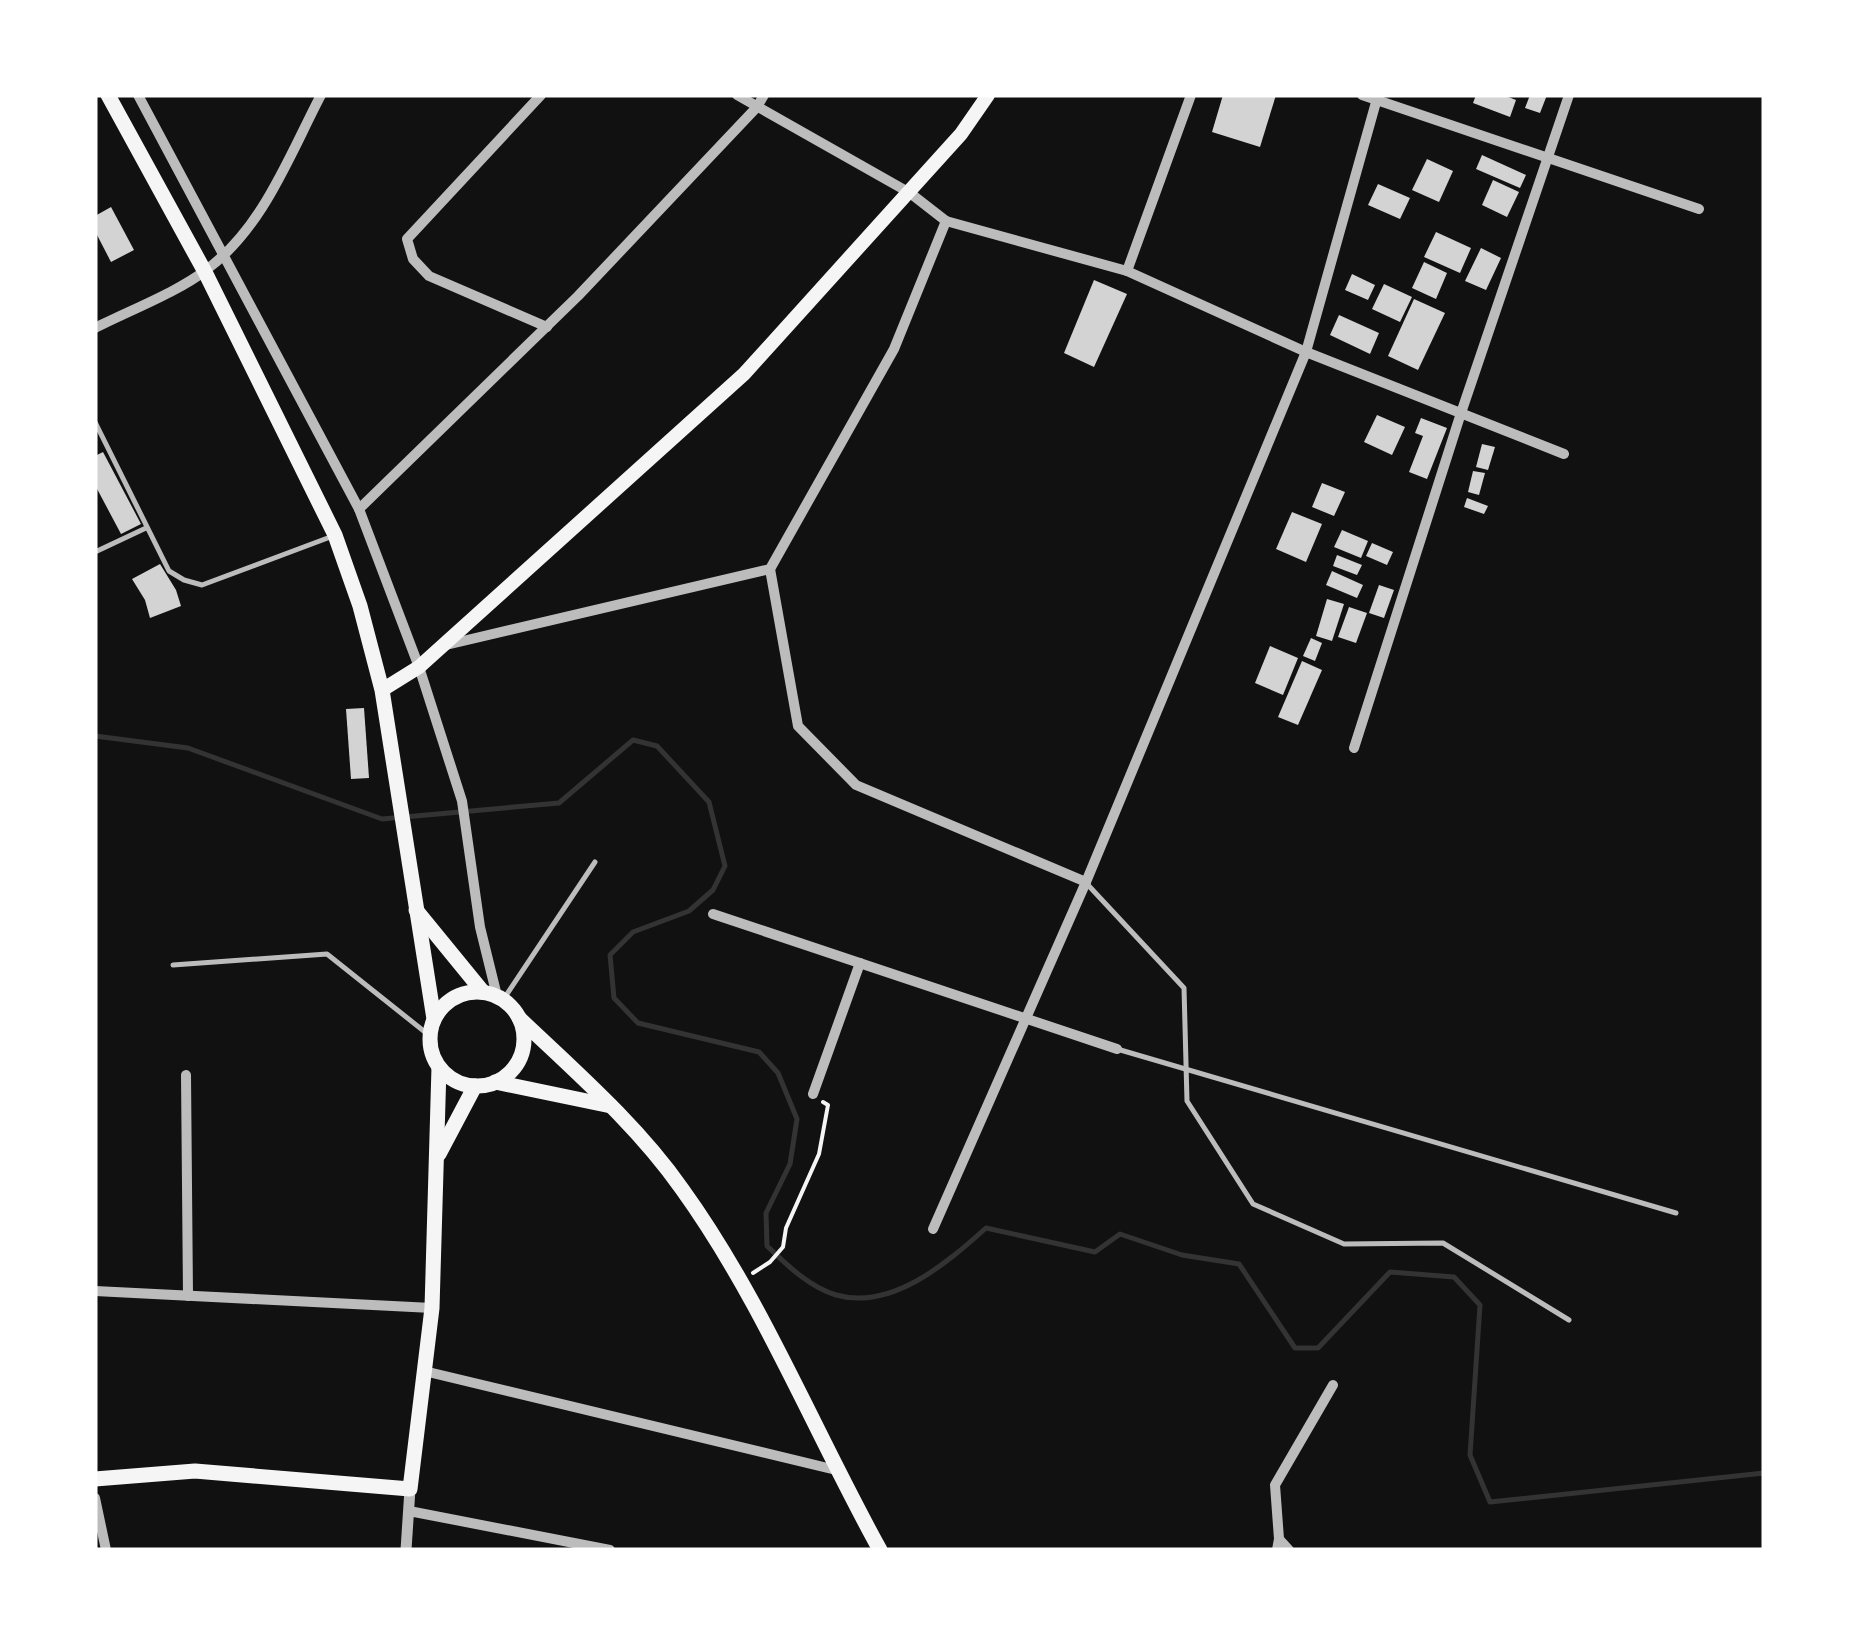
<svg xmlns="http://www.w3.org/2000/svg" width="1859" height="1645" font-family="Overpass,sans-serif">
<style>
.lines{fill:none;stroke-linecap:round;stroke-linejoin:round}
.stream{stroke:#333;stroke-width:5}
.building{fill:#d3d3d3}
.path{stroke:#f5f5f5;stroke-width:4}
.service{stroke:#bcbcbc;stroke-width:5}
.minor{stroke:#bcbcbc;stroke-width:10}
.tertiary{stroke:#bcbcbc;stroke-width:11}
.secondary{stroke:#f5f5f5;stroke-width:14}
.primary{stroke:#f5f5f5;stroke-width:15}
.trunk{stroke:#f5f5f5;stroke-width:15}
</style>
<rect width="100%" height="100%" fill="#111"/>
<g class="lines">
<path class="stream" d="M95,736L188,748L382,819L559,803L633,740L657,746L709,802L725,866L713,890L689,911L633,932L610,955L614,998L638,1023L759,1052L778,1073L797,1119L790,1164L766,1213L767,1246C787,1265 809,1287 836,1295C892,1311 948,1262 986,1228L1095,1252L1120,1234L1182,1255L1239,1264L1295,1348H1318L1390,1272L1454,1277L1480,1305L1470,1455L1490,1502L1764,1473"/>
</g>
<g class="building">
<polygon points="1223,95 1276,95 1260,147 1212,132"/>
<polygon points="1476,95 1503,95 1516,100 1510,117 1473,103"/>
<polygon points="1530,95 1547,95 1540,113 1525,108"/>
<polygon points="1482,155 1526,175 1520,188 1476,169"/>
<polygon points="1427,159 1453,171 1439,202 1412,190"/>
<polygon points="1493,180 1519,192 1507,217 1482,205"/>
<polygon points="1378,184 1410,198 1400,219 1368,205"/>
<polygon points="111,207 134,250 111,262 95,231 95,216"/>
<polygon points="1436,232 1471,248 1460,273 1424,257"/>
<polygon points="1481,248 1501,258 1486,290 1465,281"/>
<polygon points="1424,262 1447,273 1436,299 1412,288"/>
<polygon points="1352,274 1375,285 1368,300 1345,290"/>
<polygon points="1094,280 1127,294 1094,367 1064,353"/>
<polygon points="1384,284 1412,297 1400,322 1372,309"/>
<polygon points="1414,299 1445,313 1418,370 1388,356"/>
<polygon points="1339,315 1379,333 1370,354 1330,335"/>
<polygon points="1377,415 1405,427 1392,455 1364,442"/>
<polygon points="1421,418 1447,428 1427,479 1409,472 1423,436 1415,433"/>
<polygon points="1482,444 1495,447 1488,470 1476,467"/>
<polygon points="103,452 141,524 121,534 95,485 95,456"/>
<polygon points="1473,471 1485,473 1479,495 1468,492"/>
<polygon points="1322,483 1345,492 1334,516 1312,507"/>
<polygon points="1467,498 1488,506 1484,514 1464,507"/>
<polygon points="1292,512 1322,524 1306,562 1276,549"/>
<polygon points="1342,530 1368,541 1361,558 1334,547"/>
<polygon points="1372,543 1393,552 1387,565 1366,556"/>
<polygon points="1337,555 1362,565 1357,575 1333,566"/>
<polygon points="160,564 176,590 181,606 150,618 145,600 132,579"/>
<polygon points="1332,571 1363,585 1357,598 1326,585"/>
<polygon points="1379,585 1394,590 1384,618 1369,613"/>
<polygon points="1327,599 1344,604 1332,641 1316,636"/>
<polygon points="1349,607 1367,613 1356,643 1338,637"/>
<polygon points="1311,638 1322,643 1315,661 1303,656"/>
<polygon points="1270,646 1298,658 1283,695 1255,683"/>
<polygon points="1302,661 1322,670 1298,725 1278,717"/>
<polygon points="364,708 369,778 351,779 346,709"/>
</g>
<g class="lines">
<polyline class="path" points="753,1273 770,1262 783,1247 786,1228 819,1154 828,1105 823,1102"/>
<g class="service">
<polyline points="95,422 169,571 184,580 202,585 333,536"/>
<polyline points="95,552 146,528"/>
<polyline points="1088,885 1184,988 1187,1101 1253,1204 1344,1244 1443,1243 1569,1320"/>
<polyline points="173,965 327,954 430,1036"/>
<polyline points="503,1000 595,862"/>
<polyline points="1117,1049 1676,1213"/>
</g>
<g class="minor">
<polyline points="138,95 359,509 419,667 462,801 480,927 497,996"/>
<polyline points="541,95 407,239 413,259 429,276 547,327"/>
<polyline points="737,95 910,193 946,221 1127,271 1306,352 1564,454"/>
<polyline points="1362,95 1699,209"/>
<polyline points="1127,271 1191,95"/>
<path d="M95,328C128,311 178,292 206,270C263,228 289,156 321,95"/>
<polyline points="359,509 578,296 757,107 764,95"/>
<polyline points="770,569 798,726 856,785 1086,882"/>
<polyline points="446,645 770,569 894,349 946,221"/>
<polyline points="1354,748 1461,413 1569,95"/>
<polyline points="713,914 1117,1049"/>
<polyline points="186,1075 188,1296"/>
<polyline points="813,1094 860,963"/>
<polyline points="933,1229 1086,882 1306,352 1378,95"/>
<polyline points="95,1291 432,1308"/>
<polyline points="424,1371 836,1470"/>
<polyline points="95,1498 106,1550"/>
<polyline points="409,1511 610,1550"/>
<polyline points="1279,1539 1289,1550"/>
<polyline points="1277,1550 1279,1539 1275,1485 1333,1385"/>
</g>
<polyline class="tertiary" points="406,1550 410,1489"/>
<polyline class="secondary" points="382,690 419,667 744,374 961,134 988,95"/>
<g class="primary">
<polyline points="439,1154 475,1086"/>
<polyline points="95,1479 195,1471 410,1489 432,1308 439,1067"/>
</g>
<g class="trunk">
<polyline points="108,95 205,272 335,535 360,606 382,690 434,1019"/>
<polyline points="416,910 483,992"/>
<circle cx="477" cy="1039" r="47"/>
<path d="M519,1018C576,1072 637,1125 682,1189C762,1300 814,1431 880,1550"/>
<polyline points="495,1082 611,1106"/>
</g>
</g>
<rect width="1859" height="1645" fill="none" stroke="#ffffff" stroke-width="195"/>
</svg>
